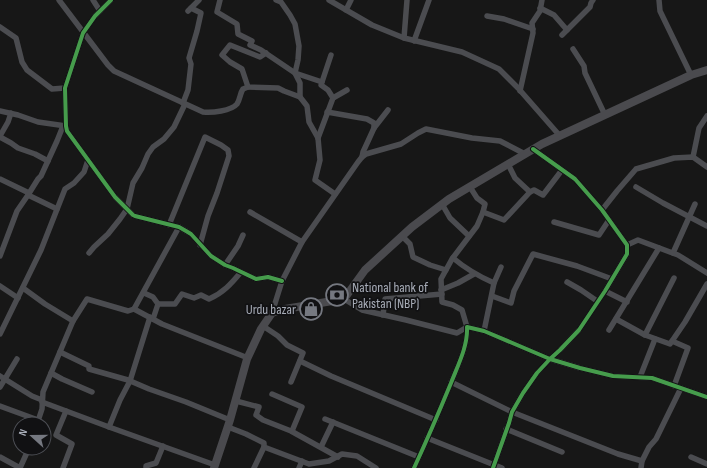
<svg xmlns="http://www.w3.org/2000/svg" width="707" height="468" font-family="'Sofia Sans Condensed',sans-serif">
<style>
.lines{fill:none;stroke-linecap:round;stroke-linejoin:round}
.street{stroke:#4b4c50;stroke-width:5.5}
.secondary{stroke:#4a4a4e;stroke-width:8}
.cycleway-casing{stroke:#111113;stroke-width:6}
.cycleway{stroke:#469c4c;stroke-width:4}
.labels{text-anchor:middle;dominant-baseline:central;stroke-width:3.5;stroke-linejoin:round;paint-order:stroke}
.poi-label{font-size:14px;fill:#a8adb8;stroke:#111113;text-anchor:start}
</style>
<rect width="100%" height="100%" fill="#171717"/>
<g class="lines">
<g class="street">
<path d="M59,0L108,65L114,71L203,112C212,113 231,111 237,104C240,100 240,93 243,89L248,87"/>
<polyline points="93,0 100,11"/>
<polyline points="111,0 95,16 83,33 65,88 66,126 67,131 115,197 133,215 135,216 179,227 186,231 191,234 211,256 225,265 233,268 256,279 268,277 282,281"/>
<polyline points="220,0 217,12 237,24 238,34 252,41 250,45 261,50 295,73 322,82"/>
<polyline points="276,0 281,2 290,15 295,24 299,46 298,60 295,73 300,83 300,97 307,106 309,122 318,138 320,160 315,180 335,194"/>
<polyline points="329,0 372,25 404,38 462,52 499,69 518,88 560,136"/>
<polyline points="659,0 660,11 691,75"/>
<polyline points="540,8 554,15 567,30"/>
<polyline points="346,10 351,0"/>
<polyline points="188,11 199,0"/>
<polyline points="487,16 504,19 533,29"/>
<polyline points="0,27 16,38 22,62 27,70 52,89 65,88"/>
<polyline points="562,35 590,7 591,3 593,0"/>
<polyline points="404,38 407,0"/>
<polyline points="414,41 429,0"/>
<polyline points="573,49 584,66 585,73 605,115"/>
<polyline points="266,53 260,57 230,45 222,55 230,62 242,69 248,87 278,88 284,91 300,97"/>
<polyline points="331,55 321,85 328,90 333,98"/>
<polyline points="520,91 533,33 532,23 540,11 542,0"/>
<polyline points="183,103 188,90 191,64 189,58 197,31 201,13 191,8"/>
<polyline points="0,111 18,115 38,122 66,126"/>
<polyline points="327,112 367,119 374,123 374,128"/>
<polyline points="0,136 8,122 11,113"/>
<polyline points="0,137 11,143 18,148 35,154 48,161"/>
<polyline points="318,138 333,98 347,90"/>
<polyline points="362,157 363,152 369,139 374,128 388,110"/>
<polyline points="693,157 699,128 707,116"/>
<polyline points="508,164 515,178 530,192 534,190 543,195 562,170"/>
<polyline points="0,179 29,193"/>
<polyline points="636,187 663,203 707,226"/>
<polyline points="28,195 57,209"/>
<polyline points="442,204 450,218 469,236"/>
<polyline points="602,210 617,191 636,169 674,158 693,157 707,167"/>
<polyline points="250,212 302,242"/>
<polyline points="483,212 504,220 530,192"/>
<polyline points="554,222 599,235 609,220"/>
<polyline points="169,225 205,137 221,145 228,150 229,156 217,193 208,216 200,245"/>
<polyline points="402,236 410,244 413,257 430,265 446,270"/>
<polyline points="627,245 638,240 678,255 707,273"/>
<polyline points="89,253 94,247 108,234 120,219 127,209 133,183 142,168 148,154 153,147 164,139 174,127 185,104"/>
<polyline points="673,253 695,204"/>
<polyline points="0,256 17,211 28,195 38,179 41,176 57,141 63,126"/>
<path d="M453,258C466,269 478,276 494,283"/>
<polyline points="225,265 238,246 243,235"/>
<polyline points="567,282 581,290 597,301"/>
<polyline points="0,286 18,298"/>
<polyline points="23,288 45,304 73,321"/>
<polyline points="441,290 458,283 474,274"/>
<polyline points="605,291 627,302"/>
<polyline points="144,293 153,297 158,304"/>
<polyline points="492,296 511,303 514,291 533,254 577,266 612,279"/>
<polyline points="344,299 362,310 406,320 457,333 467,327 462,310 453,305 442,302 441,279 452,259 477,226 483,212 485,204 477,198 470,187"/>
<polyline points="134,309 162,324 248,358"/>
<polyline points="272,313 282,281 302,242 358,162 362,157 366,154 401,144 418,133 426,129 472,138 500,141 525,154"/>
<polyline points="383,315 385,299 442,294"/>
<path d="M153,319L158,304H175L182,294L194,298L201,295L209,299C223,293 231,284 241,272"/>
<polyline points="616,319 645,335 670,344 685,322 707,284"/>
<polyline points="263,326 278,336 287,345 303,353 291,382"/>
<polyline points="609,330 659,248"/>
<polyline points="484,331 494,283 501,267"/>
<polyline points="0,334 41,250 65,189 74,183 84,172 88,160"/>
<polyline points="645,335 674,278"/>
<polyline points="672,341 688,348 674,386"/>
<polyline points="60,352 89,366 89,369 128,380 149,389 186,402 230,420"/>
<polyline points="300,361 331,376 436,420"/>
<polyline points="51,373 62,379 92,392"/>
<polyline points="0,376 32,396 42,400"/>
<polyline points="640,377 655,339"/>
<polyline points="451,382 512,412 618,454 642,461"/>
<polyline points="0,387 17,359"/>
<polyline points="272,394 302,407 292,431"/>
<polyline points="236,401 259,407 256,415 263,420 291,431 338,457"/>
<polyline points="42,402 109,427 215,465"/>
<polyline points="0,406 38,420"/>
<polyline points="325,419 419,457"/>
<polyline points="37,424 42,409 43,392 73,321 87,299 128,311 134,309 179,227"/>
<polyline points="109,427 120,400 130,381 150,317"/>
<polyline points="228,427 246,434 264,443 264,447 309,464 329,461 342,454 357,456 376,468"/>
<polyline points="506,429 562,452"/>
<polyline points="427,438 502,468"/>
<polyline points="321,447 333,422"/>
<polyline points="0,457 20,468 29,448"/>
<polyline points="691,457 707,464"/>
<polyline points="63,468 72,444 56,435 66,411"/>
<polyline points="146,468 146,466 156,463 163,446"/>
<polyline points="254,468 264,447"/>
<polyline points="299,468 302,461"/>
<path d="M414,468C427,440 439,412 451,383C458,365 468,346 467,327L484,331L550,359L580,368L613,376L652,378L707,397"/>
<polyline points="493,468 509,423 512,412 523,393 537,373 550,359 560,350 579,330 605,291 627,254 627,245 602,210 575,179 533,149"/>
<polyline points="641,468 642,461 649,447 656,439 681,388"/>
</g>
<polyline class="secondary" points="214,468 230,420 247,359 261,329 272,313 285,309 344,299 365,270 412,227 449,199 542,144 691,75 707,70"/>
<g class="cycleway-casing">
<g id="cycleway">
<polyline points="111,0 95,16 83,33 65,88 66,126 67,131 115,197 133,215 135,216 179,227 186,231 191,234 211,256 225,265 233,268 256,279 268,277 282,281"/>
<path d="M414,468C427,440 439,412 451,383C458,365 468,346 467,327L484,331L550,359L580,368L613,376L652,378L707,397"/>
<polyline points="493,468 509,423 512,412 523,393 537,373 550,359 560,350 579,330 605,291 627,254 627,245 602,210 575,179 533,149"/>
</g>
</g>
<use href="#cycleway" class="cycleway"/>
</g>
<defs>
<g id="bank-ring" transform="scale(1.15)"><circle r="9.5" fill="#111113" stroke="#757880" stroke-width="1.5"/><path d="M-6-4H6V4H-6ZM0-2.3a2.3 2.3 0 1 0 0 4.6a2.3 2.3 0 1 0 0-4.6Z" fill="#757880"/></g>
<g id="shop-ring" transform="scale(1.15)"><circle r="9.5" fill="#111113" stroke="#757880" stroke-width="1.5"/><path d="M-5-2.5h2.3a2.7 3.5 0 0 1 5.4 0H5L5.5 6h-11ZM-1.5-2.5h3a1.5 2.3 0 0 0-3 0Z" fill="#757880"/></g>
</defs>
<g fill-rule="evenodd">
<use href="#bank-ring" x="337" y="295"/>
<use href="#shop-ring" x="311" y="309"/>
</g>
<g class="labels">
<g class="poi-label">
<text x="352" y="287">National bank of<tspan x="352" dy="16">Pakistan (NBP)</tspan></text>
<text x="296" y="309" text-anchor="end">Urdu bazar</text>
</g>
</g>
<g transform="translate(32 436) rotate(291)"><circle r="19" fill="#111113" stroke="#4d4f55"/>
<path d="M0-3L7 15L0 10L-7 15Z" fill="#757880"/>
<text y="-6" font-size="11" font-weight="bold" text-anchor="middle" fill="#a8adb8">N</text>
</g>
</svg>
